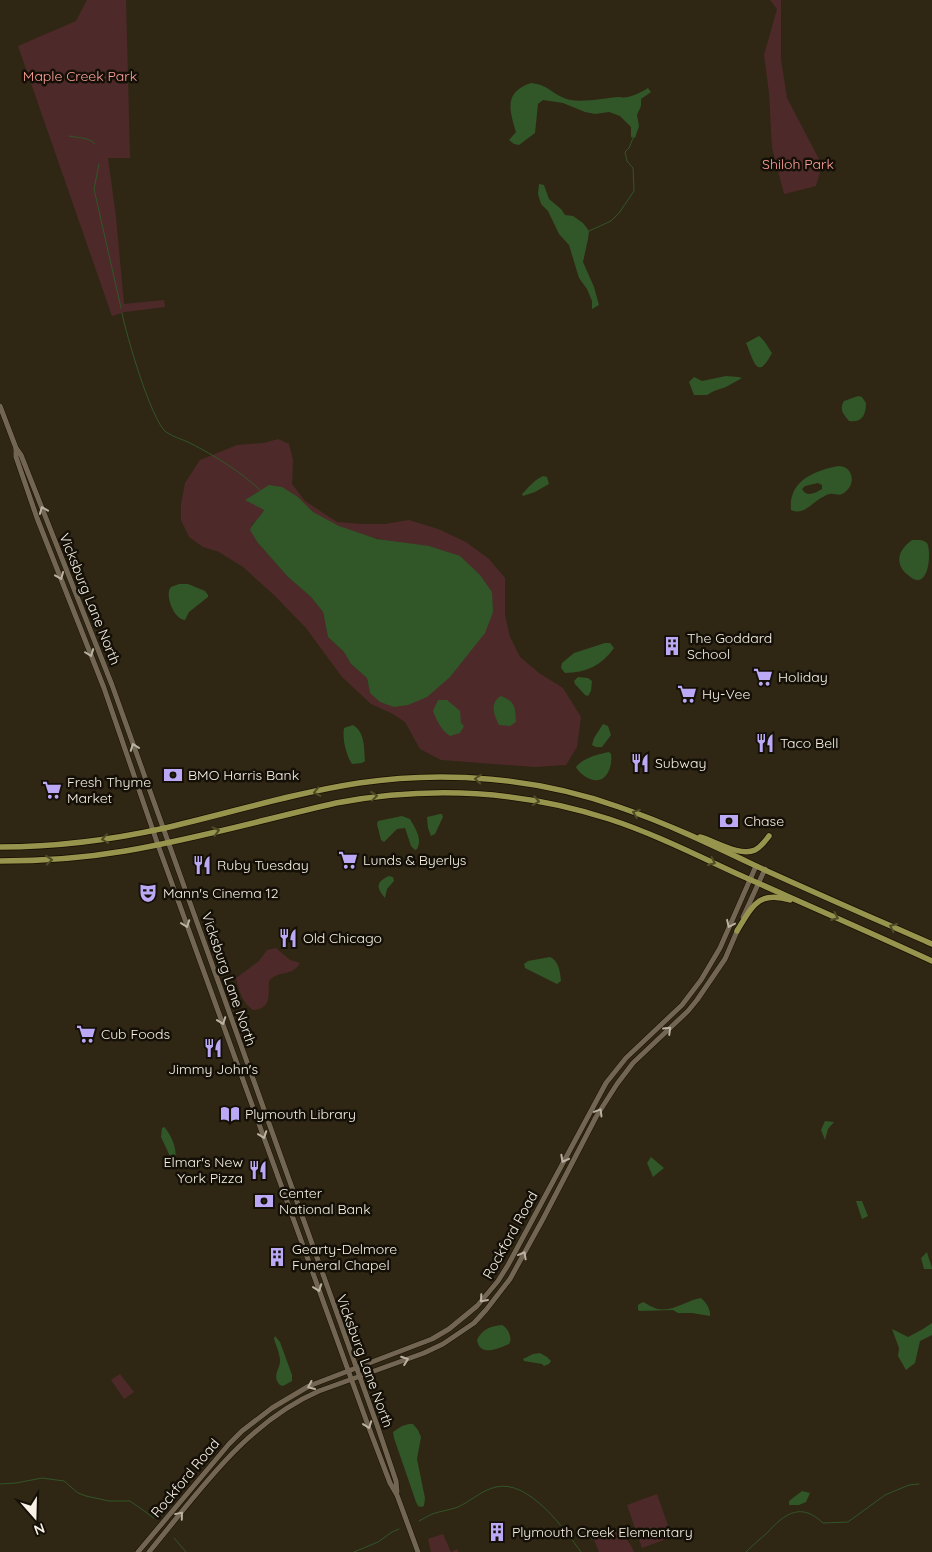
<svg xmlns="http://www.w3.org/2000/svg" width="932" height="1552" font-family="Quicksand,sans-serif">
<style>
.green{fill:#4d2a29;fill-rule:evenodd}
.water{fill:#315628;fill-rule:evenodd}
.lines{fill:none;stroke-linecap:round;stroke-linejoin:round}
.stream{stroke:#315628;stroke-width:1}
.secondary-casing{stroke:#180f01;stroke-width:6}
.primary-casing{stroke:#180f01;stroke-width:7}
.secondary{stroke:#726653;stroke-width:5}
.primary{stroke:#97944d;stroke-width:5.5}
.oneway{stroke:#bcb2a4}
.oneway2{stroke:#4f4b27}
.labels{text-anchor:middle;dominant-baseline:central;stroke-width:5;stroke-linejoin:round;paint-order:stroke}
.park-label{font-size:14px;fill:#ffa09b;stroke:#141008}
.street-label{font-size:14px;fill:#f8f1e6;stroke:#141008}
.poi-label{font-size:14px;fill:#f8f1e6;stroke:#141008;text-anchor:start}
</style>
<rect width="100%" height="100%" fill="#302614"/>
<g class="green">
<polygon points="87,0 126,0 130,158 108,158 116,217 124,304 164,300 165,307 125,312 112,316 18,46 76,21"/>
<polygon points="770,0 781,0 781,59 787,98 822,165 816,186 784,194 772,148 769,93 764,55 777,9"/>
<path d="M278,439L289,444L293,460L292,484L305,501L337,522L362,524H385L409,520L438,529L466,542L489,559L505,578V615L510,637L520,657L539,673L563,688L581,717L577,747L566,765L535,767L441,760L420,749L405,722L391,713L371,704L342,677L306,628L274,595L243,567L219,552L203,547L189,537L181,520V504L185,483L200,460L237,445L264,443ZM298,497C302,502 307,507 312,511C331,528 374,539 400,543L370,693L367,678L351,664L344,652L328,637L323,612L311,597L288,577L258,543L252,524L259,518L264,510L246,499Z"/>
<path d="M276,948L290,960L300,963C291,978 279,969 269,981C268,994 272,1009 253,1010C242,1003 239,990 236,978L259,961L267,950Z"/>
<polygon points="120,1374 134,1392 124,1399 111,1380"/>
<polygon points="657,1494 672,1537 642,1548 627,1505"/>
<path d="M609,1529C622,1535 629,1539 634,1552H599L591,1532Z"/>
<polygon points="443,1534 451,1552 457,1549 459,1552 431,1552 428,1539"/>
</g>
<g class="water">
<path d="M531,83C548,85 550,92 564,98C576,104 605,98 619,97C629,99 640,93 648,88L651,92L641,99V106L637,115L639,126L635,138L631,137V127L620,116L609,112L595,114L585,112L563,103L543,100L538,104L535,133L519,145L514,144L509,140L516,132C509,109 504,92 531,83Z"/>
<polygon points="539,184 544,185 549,199 561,209 565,215 573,216 583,223 589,231 588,239 583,262 594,287 599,305 592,309 592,301 587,289 579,278 569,245 559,234 548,211 541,204 538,194"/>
<path d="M759,336C765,340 768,348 772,353C757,382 754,361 746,343Z"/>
<polygon points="726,376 738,377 742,378 726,387 714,391 707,395 694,395 689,382 694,377 702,381"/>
<path d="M858,396L862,397L866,403C866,415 862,423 849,421C843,414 839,409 844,401Z"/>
<path d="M839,466C855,467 856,487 842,494C838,496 834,493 830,494C827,494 825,496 823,497C812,502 804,516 791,510C788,481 815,470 839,466ZM818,483L822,485V489C815,493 807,498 802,489L805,486Z"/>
<path d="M543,476L547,477L549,484L535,492L523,496L522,494C529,487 534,480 543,476Z"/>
<path d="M269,485L282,487L298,497L313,512L339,526L377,539L429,546L460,556L480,575L492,592L493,612L485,633L450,677L427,697L408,705L394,707L380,702L370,693L367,678L351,664L344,652L328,637L323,612L311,597L288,577L258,543L250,530C253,522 260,518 264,510L245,500Z"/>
<path d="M912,540C917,540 923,539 927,543C932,551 929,595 908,575C894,564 898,550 912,540Z"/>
<path d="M179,584H188L205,591L208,595V597L189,612L185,620C174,620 164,594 171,587C173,586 177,585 179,584Z"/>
<path d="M605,643H610L614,648C602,665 586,673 565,673L561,668L562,663L574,653Z"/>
<polygon points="578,677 588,678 592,681 591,691 588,696 585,695 575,684 574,681"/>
<path d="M501,696C516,702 515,707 516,722L510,726L499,725C494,715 489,703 501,696Z"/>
<path d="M438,700H447L460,711L461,723L464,726L460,733L450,736C441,730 437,721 433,711Z"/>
<polygon points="603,724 608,726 611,735 602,747 596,747 592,745 594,738"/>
<path d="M353,725C365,732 364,748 365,761L362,763L352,764C346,755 342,738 344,728Z"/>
<path d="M609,752L611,754C612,760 611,768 607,774C599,787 581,777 576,767C583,758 598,754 609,752Z"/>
<polygon points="440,814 442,814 443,817 435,834 431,836 428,828 427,817"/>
<path d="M402,816L410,819C415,828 423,839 417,849L415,850L411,846L405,828L397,829L384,842L381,840L377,824L378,821Z"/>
<path d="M389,876L393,877L394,881L387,889L385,898C376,887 376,882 389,876Z"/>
<path d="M550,957C559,961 560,972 561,981L557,984L525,968L524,964L528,961Z"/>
<polygon points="825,1121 834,1122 828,1129 825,1140 821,1130"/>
<path d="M164,1127C172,1135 179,1153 174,1165L161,1137L162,1128Z"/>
<polygon points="651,1157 664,1168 653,1177 647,1163"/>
<polygon points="856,1201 862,1201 868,1216 862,1219"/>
<path d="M927,1252C928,1257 932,1266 932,1269H924L921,1258Z"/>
<path d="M701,1298C706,1302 711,1310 710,1316L692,1313H678L673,1310L639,1311L638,1309V1305L643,1302C647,1304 653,1308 658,1309C673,1312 687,1300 701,1298Z"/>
<polygon points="932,1323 932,1335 920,1341 915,1363 906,1370 898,1356 899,1348 892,1329 908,1337 923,1329"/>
<path d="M502,1325C508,1328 513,1338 509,1344C497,1349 480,1357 477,1340C482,1329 491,1326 502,1325Z"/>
<path d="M275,1336L280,1342L292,1375V1381L283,1386L280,1385C271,1375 281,1369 280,1359C279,1352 276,1345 274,1339Z"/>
<polygon points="540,1353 547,1357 551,1361 549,1364 544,1366 542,1364 524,1361 523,1359 533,1354"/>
<polygon points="409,1424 413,1424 418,1430 421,1437 417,1459 425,1498 424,1506 421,1507 418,1506 416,1502 394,1438 393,1432 402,1426"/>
<polygon points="802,1491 810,1493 806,1502 799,1505 789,1505 789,1501"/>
</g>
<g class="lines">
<g class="stream">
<path d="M69,136C78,138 89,137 95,144"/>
<polyline points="99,164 94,189 121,308"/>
<polyline points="589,231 611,221 619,213 634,191 633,168 627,161 625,152 629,148 633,138"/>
<path d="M122,313C126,334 151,420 166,432C173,437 182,439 190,443C215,456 240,471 260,490"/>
<polyline points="0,1484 16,1483 42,1478 64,1481 78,1493 86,1496 109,1501 130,1501 154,1518"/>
<path d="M419,1521C423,1519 428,1516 432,1514C441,1511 450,1510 458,1507C471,1501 482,1490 496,1487C529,1479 565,1530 581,1552"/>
<polyline points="174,1538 186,1552"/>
<polyline points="354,1552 378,1542 392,1532 399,1529"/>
<path d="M746,1552C753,1545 760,1539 767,1533C785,1513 801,1502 823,1523L848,1522L885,1495L909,1485L919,1484"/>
</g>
<g class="secondary-casing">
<g id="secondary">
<polyline points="0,406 16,448 21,455 112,685 377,1425 396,1481 397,1492"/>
<polyline points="16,448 16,457 37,518 104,688 158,845 369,1428 390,1483 397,1495 418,1552"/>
<polyline points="743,917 765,869"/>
<polyline points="138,1552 229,1444 242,1431 272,1408 309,1386 432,1339 449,1329 477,1306 498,1281 508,1265 606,1083 626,1058 682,1005 701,980 720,948 756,866"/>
<path d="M149,1552C199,1492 245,1423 319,1391L424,1353L443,1344L474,1323L486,1310L510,1279L543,1219L596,1117L617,1084L633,1063L688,1011L697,1000L725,959L738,929"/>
</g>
</g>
<g class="primary-casing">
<g id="primary">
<path d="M700,837C715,841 740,857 755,850C761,847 765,841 769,836"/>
<path d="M0,847C55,847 111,840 165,828C229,813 294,793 359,783C446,770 537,778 619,807C666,823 710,844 754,865C813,892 873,918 932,944"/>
<path d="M0,861C42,861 84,858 125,851C196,839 266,819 336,803C428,786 520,790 609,819C655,834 698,856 742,876C805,904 869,932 932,961"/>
<path d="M737,931C752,907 758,890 790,900"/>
</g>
</g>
<use href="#secondary" class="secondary"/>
<use href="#primary" class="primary"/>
</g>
<defs><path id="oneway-chevron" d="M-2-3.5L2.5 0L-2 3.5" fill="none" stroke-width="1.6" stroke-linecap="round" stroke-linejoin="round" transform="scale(1.25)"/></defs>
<g class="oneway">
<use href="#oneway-chevron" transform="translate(43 510) rotate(-112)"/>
<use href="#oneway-chevron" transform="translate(60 576) rotate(68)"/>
<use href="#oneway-chevron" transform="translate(90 653) rotate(69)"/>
<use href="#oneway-chevron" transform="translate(134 747) rotate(-110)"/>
<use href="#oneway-chevron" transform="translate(186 924) rotate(70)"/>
<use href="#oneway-chevron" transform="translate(730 924) rotate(115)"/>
<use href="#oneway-chevron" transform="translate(222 1021) rotate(70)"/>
<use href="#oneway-chevron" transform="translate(668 1030) rotate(-44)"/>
<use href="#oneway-chevron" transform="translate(599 1112) rotate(-59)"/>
<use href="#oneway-chevron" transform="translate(263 1135) rotate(70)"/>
<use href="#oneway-chevron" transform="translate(564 1159) rotate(118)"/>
<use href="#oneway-chevron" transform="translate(523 1255) rotate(-61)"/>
<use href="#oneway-chevron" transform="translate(318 1288) rotate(70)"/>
<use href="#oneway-chevron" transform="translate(483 1299) rotate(131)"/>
<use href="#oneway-chevron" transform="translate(405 1360) rotate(-20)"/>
<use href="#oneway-chevron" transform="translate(311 1386) rotate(156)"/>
<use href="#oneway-chevron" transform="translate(368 1425) rotate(70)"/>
<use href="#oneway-chevron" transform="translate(180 1515) rotate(-50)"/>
</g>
<g class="oneway2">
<use href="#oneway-chevron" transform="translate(478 779) rotate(-176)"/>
<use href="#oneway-chevron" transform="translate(317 792) rotate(168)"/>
<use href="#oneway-chevron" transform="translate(374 796) rotate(-6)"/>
<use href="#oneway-chevron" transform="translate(536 801) rotate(10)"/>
<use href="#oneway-chevron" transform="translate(636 813) rotate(-159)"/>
<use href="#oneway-chevron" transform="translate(216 831) rotate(-14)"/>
<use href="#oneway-chevron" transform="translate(105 839) rotate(172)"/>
<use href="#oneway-chevron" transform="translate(49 860) rotate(-4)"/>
<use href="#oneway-chevron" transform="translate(712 862) rotate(25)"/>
<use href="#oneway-chevron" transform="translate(835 917) rotate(24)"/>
<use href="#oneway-chevron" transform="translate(893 927) rotate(-156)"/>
</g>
<defs>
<g id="building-bare" transform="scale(1.5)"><path d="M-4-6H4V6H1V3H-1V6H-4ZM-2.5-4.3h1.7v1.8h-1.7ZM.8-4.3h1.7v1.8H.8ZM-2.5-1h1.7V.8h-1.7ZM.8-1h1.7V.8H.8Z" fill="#bca9f5" stroke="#141008" stroke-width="2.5" paint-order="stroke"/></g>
<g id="supermarket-bare" transform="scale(1.5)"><path d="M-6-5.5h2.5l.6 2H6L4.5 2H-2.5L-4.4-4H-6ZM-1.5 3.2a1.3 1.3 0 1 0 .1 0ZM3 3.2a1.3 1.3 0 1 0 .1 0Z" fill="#bca9f5" stroke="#141008" stroke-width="2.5" paint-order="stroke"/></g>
<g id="restaurant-bare" transform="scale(1.5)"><path d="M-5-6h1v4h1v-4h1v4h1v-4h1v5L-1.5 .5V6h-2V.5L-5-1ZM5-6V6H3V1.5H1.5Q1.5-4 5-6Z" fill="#bca9f5" stroke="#141008" stroke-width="2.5" paint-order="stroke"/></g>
<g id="bank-bare" transform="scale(1.5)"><path d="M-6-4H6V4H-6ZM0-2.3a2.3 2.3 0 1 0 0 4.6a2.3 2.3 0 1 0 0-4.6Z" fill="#bca9f5" stroke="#141008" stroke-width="2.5" paint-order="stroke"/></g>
<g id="theatre-bare" transform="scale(1.5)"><path d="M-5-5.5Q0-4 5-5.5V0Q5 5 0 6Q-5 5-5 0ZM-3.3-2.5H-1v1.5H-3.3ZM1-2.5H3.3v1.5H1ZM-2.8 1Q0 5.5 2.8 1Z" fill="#bca9f5" stroke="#141008" stroke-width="2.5" paint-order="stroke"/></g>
<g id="library-bare" transform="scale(1.5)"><path d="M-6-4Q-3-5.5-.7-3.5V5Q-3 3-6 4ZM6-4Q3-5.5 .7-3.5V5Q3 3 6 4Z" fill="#bca9f5" stroke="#141008" stroke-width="2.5" paint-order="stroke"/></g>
</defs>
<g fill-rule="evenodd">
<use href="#building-bare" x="672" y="646"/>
<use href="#supermarket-bare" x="763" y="677"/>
<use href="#supermarket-bare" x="687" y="694"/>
<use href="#restaurant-bare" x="765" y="743"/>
<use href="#restaurant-bare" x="640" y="763"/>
<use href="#bank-bare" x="173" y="775"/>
<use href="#supermarket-bare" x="52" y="790"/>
<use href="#bank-bare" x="729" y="821"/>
<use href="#supermarket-bare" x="348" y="860"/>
<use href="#restaurant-bare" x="202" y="865"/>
<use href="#theatre-bare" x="148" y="893"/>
<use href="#restaurant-bare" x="288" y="938"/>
<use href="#supermarket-bare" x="86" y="1034"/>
<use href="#restaurant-bare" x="213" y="1048"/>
<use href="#library-bare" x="230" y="1114"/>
<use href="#restaurant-bare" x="258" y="1170"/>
<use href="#bank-bare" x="264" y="1201"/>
<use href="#building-bare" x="277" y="1257"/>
<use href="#building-bare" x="497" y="1532"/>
</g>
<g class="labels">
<g class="park-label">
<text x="80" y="76">Maple Creek Park</text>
<text x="798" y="164">Shiloh Park</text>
</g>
<g class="street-label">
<text transform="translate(90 599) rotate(68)">Vicksburg Lane North</text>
<text transform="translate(229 979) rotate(71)">Vicksburg Lane North</text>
<text transform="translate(510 1235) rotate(-61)">Rockford Road</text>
<text transform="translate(365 1361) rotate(70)">Vicksburg Lane North</text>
<text transform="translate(185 1478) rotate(-50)">Rockford Road</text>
</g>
<g class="poi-label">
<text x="687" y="638">The Goddard<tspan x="687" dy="16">School</tspan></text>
<text x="778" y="677">Holiday</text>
<text x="702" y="694">Hy-Vee</text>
<text x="780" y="743">Taco Bell</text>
<text x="655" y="763">Subway</text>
<text x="188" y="775">BMO Harris Bank</text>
<text x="67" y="782">Fresh Thyme<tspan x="67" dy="16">Market</tspan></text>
<text x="744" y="821">Chase</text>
<text x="363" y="860">Lunds &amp; Byerlys</text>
<text x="217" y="865">Ruby Tuesday</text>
<text x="163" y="893">Mann's Cinema 12</text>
<text x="303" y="938">Old Chicago</text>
<text x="101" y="1034">Cub Foods</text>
<text x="213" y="1069" text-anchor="middle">Jimmy John's</text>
<text x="245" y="1114">Plymouth Library</text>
<text x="243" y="1162" text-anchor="end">Elmar's New<tspan x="243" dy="16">York Pizza</tspan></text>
<text x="279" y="1193">Center<tspan x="279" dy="16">National Bank</tspan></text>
<text x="292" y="1249">Gearty-Delmore<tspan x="292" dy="16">Funeral Chapel</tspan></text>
<text x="512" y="1532">Plymouth Creek Elementary</text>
</g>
</g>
<g transform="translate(35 1517) rotate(160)" stroke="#141008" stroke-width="4" paint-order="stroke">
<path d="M0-4L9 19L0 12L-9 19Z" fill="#f8f1e6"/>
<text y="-8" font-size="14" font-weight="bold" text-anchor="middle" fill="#f8f1e6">N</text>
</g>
</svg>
